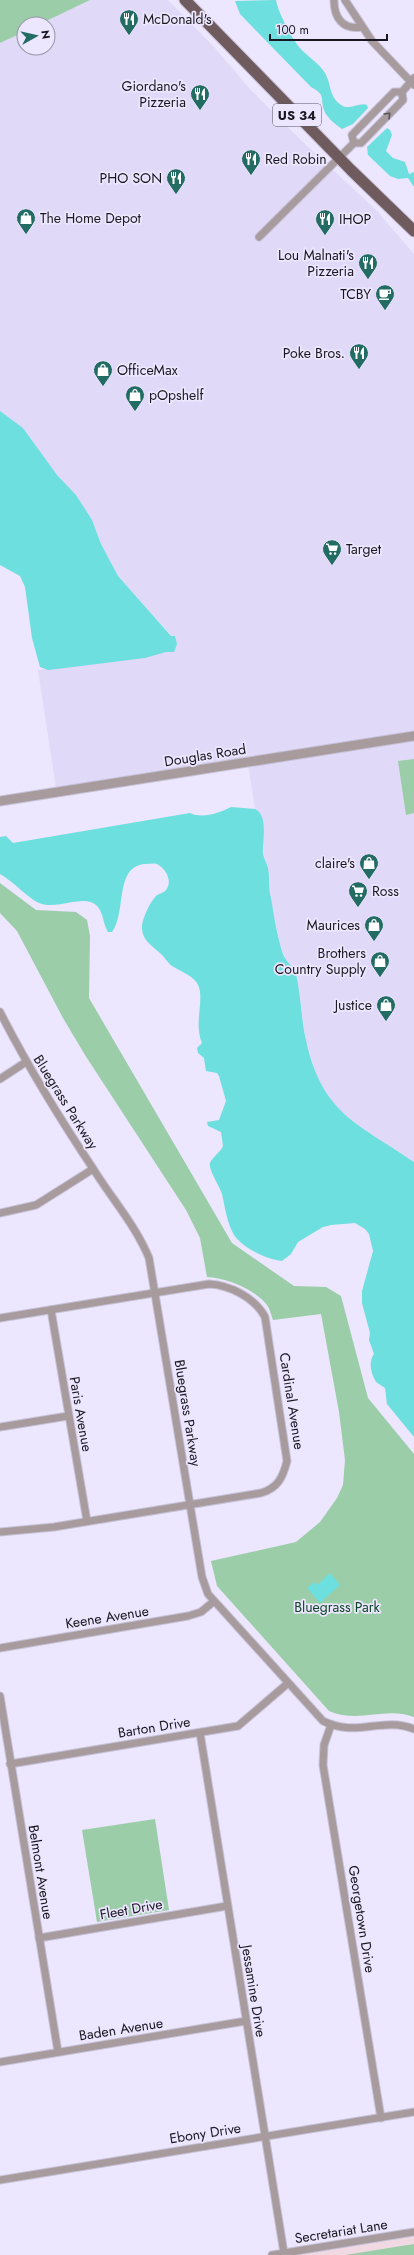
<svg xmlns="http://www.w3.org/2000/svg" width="414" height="2255" font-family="Jost,sans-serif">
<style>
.built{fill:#e1d9f8}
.education{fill:#f1d9e3}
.green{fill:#9bcda8}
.water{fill:#6cdfde}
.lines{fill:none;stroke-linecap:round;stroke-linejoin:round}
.minor-casing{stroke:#c6c1d6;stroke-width:9}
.tertiary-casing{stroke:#c6c1d6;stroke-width:11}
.primary-casing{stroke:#c6c1d6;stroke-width:13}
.minor{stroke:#a79b9d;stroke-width:7}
.tertiary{stroke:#a79b9d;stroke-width:9}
.primary{stroke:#6f5a5e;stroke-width:11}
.oneway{stroke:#595258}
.labels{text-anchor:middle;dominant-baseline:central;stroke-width:3.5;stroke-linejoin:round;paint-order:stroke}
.shield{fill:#ece6fe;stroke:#585562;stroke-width:1}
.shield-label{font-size:13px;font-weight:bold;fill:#19171f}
.poi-label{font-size:14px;fill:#19171f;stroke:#ece6fe;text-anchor:end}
.street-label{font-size:14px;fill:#19171f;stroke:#ece6fe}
.park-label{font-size:14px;fill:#0d4524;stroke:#ece6fe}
</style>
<rect width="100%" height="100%" fill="#ece6fe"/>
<polygon class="built" points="90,0 168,0 214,47 249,88 306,145 376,210 414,254 414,1162 361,1128 343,1113 326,1095 319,1084 306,1040 296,975 287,962 280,944 269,892 268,866 263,853 264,829 260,815 255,809 247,757 56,788 38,670 145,658 177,644 175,636 172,636 118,576 101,544 95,528 76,495 57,475 23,428 0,411 0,43 24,32 24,48 48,48 48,24 40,24"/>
<polygon class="education" points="414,2236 414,2255 298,2255"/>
<g class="green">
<polygon points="0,0 90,0 40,24 24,24 24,32 0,43"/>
<polygon points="414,759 414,813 406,815 398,761"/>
<path d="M0,883L36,910L76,912L87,920L90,936L89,998L232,1243L294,1286L326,1287L341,1296L368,1398L414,1454V1717C384,1706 360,1724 329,1711L217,1586L211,1561L296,1542L320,1522L337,1498L343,1485L345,1460L339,1412L321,1314L273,1320C271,1315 270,1309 267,1305C254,1289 227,1278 207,1277L200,1238L186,1210L85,1055L63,1018L17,931L0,913Z"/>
<polygon points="155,1819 169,1910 97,1922 82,1830"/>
<polygon points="414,2244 414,2255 345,2255"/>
</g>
<g class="water">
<path d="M276,0C278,12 291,37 299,47C306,55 316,61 323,70C332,82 328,96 341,105C351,111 359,102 367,105L368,108L353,124L342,129C336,125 326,117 324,110C320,97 326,95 311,87L240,14L235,1Z"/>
<polygon points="387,128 390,130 392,135 386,151 393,158 405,162 409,174 414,172 414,187 408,178 398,179 390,176 368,155 367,147"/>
<polygon points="0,411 23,428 57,475 76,495 92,520 101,544 118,576 171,636 175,636 177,644 174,652 166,652 145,658 57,669 48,670 40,667 32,638 25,587 20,576 0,565"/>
<path d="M231,807L255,809C269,815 262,844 263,854C264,859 267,863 268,868C270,878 268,888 271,898C274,916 277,936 283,954C286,962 293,966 296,974C301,995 301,1019 306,1040C322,1114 357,1123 414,1162V1437L387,1404L385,1388L376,1382C371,1374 368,1362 374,1354L369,1340L370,1333L362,1303V1291L373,1251L369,1234L365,1229L355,1223L331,1225L323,1227L298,1242L291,1254L282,1261C266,1259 243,1248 234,1235C227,1223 225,1207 222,1194C220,1187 208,1169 210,1163C213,1156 220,1153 223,1146L221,1132L208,1126L207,1122L219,1120L226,1101L219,1076L217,1073L206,1071L204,1058L198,1053L197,1048L202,1043C193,1022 206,997 197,983C192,975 180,971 172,966C167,962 164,956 160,953C151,945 141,939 142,926C143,917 150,902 156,896C158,894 162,893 164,892C174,884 167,869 157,864C153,863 149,864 145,864C114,866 127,913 112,932H108C103,924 104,915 98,907C85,892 58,911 39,903C28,898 14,882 0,874V837L6,836L13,843L190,813C202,819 220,813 231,807Z"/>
<polygon points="330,1573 340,1585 320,1603 307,1588 314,1582 317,1585"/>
</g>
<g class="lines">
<g class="minor-casing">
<g id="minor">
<path d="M334,0C334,18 343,30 361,27"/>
<polyline points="345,0 372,41 414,85"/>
<polyline points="354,143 352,135 394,92 402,92 414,78"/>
<polyline points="259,237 354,143 361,143 403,100 402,92"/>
<path d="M0,1012C28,1067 60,1119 94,1170C112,1199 136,1226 149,1258L202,1577L208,1594L323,1721C357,1738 382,1716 414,1729"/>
<polyline points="0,1079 26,1062"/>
<polyline points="0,1213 36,1205 93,1169"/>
<polyline points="51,1310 87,1521"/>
<path d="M0,1318L209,1284C230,1285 255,1298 265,1317L287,1461C283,1477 278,1488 261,1493L54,1527L0,1532"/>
<polyline points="0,1427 68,1416"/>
<polyline points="0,1648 188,1616 201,1612 213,1602"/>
<polyline points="0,1696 58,2052"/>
<polyline points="331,1725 324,1745 323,1765 381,2118"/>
<polyline points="200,1733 284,2253"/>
<polyline points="10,1764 238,1726 287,1684"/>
<polyline points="39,1938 227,1906"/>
<polyline points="0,2062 246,2021"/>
<polyline points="0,2180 414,2112"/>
<polyline points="272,2255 414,2232"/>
</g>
</g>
<g class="tertiary-casing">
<polyline id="tertiary" points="0,801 414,736"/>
</g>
<g class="primary-casing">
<polyline id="primary" points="185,0 351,170 414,231"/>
</g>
<use href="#minor" class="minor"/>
<use href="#tertiary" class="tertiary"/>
<use href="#primary" class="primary"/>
</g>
<defs><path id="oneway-chevron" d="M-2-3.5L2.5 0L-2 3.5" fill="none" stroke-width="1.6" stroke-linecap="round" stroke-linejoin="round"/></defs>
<use class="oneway" href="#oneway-chevron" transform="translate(388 115) rotate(-45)"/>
<defs>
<g id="restaurant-pin" transform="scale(1)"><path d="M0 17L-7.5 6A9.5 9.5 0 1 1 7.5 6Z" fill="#236c64" stroke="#ece6fe"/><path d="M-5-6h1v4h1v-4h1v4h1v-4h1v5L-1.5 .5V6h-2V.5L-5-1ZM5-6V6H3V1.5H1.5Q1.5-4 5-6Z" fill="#fff"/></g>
<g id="shop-pin" transform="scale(1)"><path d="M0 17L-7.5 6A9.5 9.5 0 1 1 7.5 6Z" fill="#236c64" stroke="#ece6fe"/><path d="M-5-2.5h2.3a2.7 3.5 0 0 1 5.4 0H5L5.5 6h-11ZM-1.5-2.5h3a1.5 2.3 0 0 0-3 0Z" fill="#fff"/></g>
<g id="cafe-pin" transform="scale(1)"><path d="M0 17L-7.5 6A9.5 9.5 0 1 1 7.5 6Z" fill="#236c64" stroke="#ece6fe"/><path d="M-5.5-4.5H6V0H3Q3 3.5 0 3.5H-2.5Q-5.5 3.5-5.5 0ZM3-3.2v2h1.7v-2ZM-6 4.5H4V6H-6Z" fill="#fff"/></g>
<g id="supermarket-pin" transform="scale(1)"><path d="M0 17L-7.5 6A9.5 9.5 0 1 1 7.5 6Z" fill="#236c64" stroke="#ece6fe"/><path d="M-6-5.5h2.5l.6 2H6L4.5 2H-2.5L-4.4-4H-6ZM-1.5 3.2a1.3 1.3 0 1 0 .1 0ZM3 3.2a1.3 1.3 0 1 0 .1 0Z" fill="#fff"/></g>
</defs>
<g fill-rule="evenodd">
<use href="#restaurant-pin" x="129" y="19"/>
<use href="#restaurant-pin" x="200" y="94"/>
<use href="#restaurant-pin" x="251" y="159"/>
<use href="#restaurant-pin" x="176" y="178"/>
<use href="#shop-pin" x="26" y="218"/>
<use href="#restaurant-pin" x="325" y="219"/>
<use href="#restaurant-pin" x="368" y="263"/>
<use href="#cafe-pin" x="385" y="294"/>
<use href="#restaurant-pin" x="359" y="353"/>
<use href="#shop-pin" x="103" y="370"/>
<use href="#shop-pin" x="135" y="395"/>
<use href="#supermarket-pin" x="332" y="549"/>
<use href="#shop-pin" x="369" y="863"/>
<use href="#supermarket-pin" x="358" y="891"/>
<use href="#shop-pin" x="374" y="925"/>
<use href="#shop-pin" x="380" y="961"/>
<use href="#shop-pin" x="386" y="1005"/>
</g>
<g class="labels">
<rect class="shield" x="273" y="104" width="48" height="22" rx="3"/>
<g class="shield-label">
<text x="297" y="115">US 34</text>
</g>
<g class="poi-label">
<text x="143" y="19" text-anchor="start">McDonald's</text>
<text x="186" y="86">Giordano's<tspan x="186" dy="16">Pizzeria</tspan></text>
<text x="265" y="159" text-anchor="start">Red Robin</text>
<text x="162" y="178">PHO SON</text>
<text x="40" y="218" text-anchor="start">The Home Depot</text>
<text x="339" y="219" text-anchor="start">IHOP</text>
<text x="354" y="255">Lou Malnati's<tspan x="354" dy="16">Pizzeria</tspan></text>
<text x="371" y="294">TCBY</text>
<text x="345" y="353">Poke Bros.</text>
<text x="117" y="370" text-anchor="start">OfficeMax</text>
<text x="149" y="395" text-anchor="start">pOpshelf</text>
<text x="346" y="549" text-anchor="start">Target</text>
<text x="355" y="863">claire's</text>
<text x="372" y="891" text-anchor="start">Ross</text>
<text x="360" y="925">Maurices</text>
<text x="366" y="953">Brothers<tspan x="366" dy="16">Country Supply</tspan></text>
<text x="372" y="1005">Justice</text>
</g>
<g class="street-label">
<text transform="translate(205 755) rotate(-9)">Douglas Road</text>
<text transform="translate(66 1102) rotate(58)">Bluegrass Parkway</text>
<text transform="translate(292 1401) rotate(81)">Cardinal Avenue</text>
<text transform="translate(188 1413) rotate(81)">Bluegrass Parkway</text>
<text transform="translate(81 1414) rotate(80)">Paris Avenue</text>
<text transform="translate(107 1617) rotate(-9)">Keene Avenue</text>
<text transform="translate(154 1727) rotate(-9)">Barton Drive</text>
<text transform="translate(41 1872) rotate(81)">Belmont Avenue</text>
<text transform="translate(131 1909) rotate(-10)">Fleet Drive</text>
<text transform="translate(362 1919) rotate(81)">Georgetown Drive</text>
<text transform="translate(254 1991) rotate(81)">Jessamine Drive</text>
<text transform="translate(121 2029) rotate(-9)">Baden Avenue</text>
<text transform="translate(205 2133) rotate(-9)">Ebony Drive</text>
<text transform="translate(341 2231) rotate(-9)">Secretariat Lane</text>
</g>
<g class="park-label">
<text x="337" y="1607">Bluegrass Park</text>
</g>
</g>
<g transform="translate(36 36) rotate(82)"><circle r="19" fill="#ece6fe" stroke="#9893a5"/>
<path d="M0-3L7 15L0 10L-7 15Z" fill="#236c64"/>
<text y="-6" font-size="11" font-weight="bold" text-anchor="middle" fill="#19171f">N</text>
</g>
<path d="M270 34v6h117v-6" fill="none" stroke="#19171f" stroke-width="2"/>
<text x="276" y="34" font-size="12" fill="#19171f" stroke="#ece6fe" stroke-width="3" paint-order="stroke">100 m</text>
</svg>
